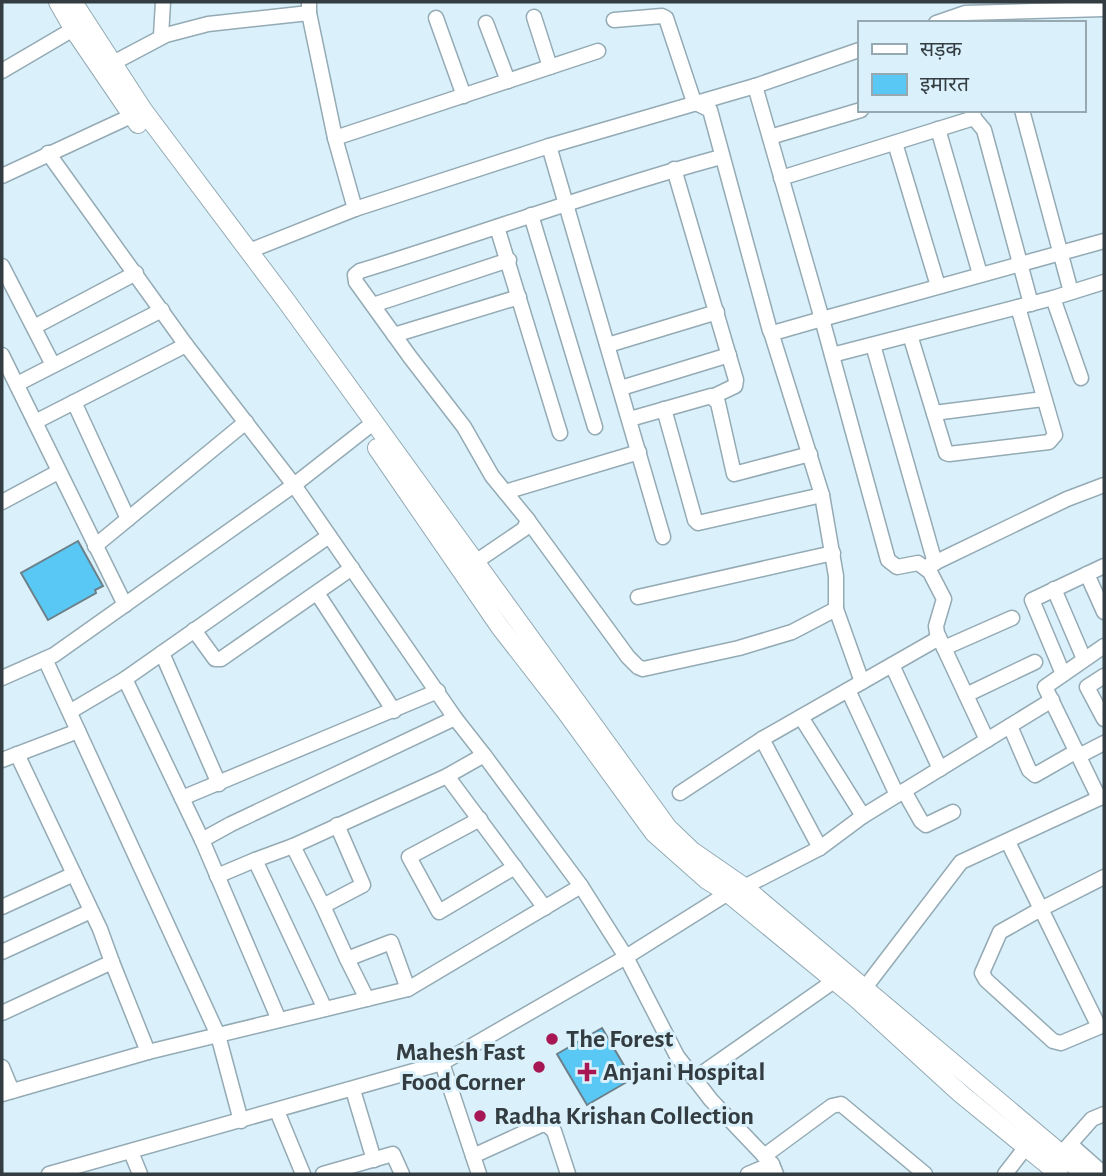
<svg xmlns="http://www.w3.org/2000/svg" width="1106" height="1176" font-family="'Alegreya Sans','Noto Sans Devanagari',sans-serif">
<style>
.building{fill:#5ac8f4;stroke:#6c808a;stroke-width:2}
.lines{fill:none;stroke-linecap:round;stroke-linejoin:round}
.minor-casing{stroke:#94aab4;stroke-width:17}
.tertiary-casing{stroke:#94aab4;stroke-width:20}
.minor{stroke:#fff;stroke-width:14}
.tertiary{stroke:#fff;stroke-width:18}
.poi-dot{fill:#a71754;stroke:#daf1fb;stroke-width:2.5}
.labels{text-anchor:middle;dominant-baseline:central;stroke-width:6;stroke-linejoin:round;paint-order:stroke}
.poi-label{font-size:26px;font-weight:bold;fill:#333c40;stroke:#daf1fb;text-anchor:start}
</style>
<rect width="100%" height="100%" fill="#daf1fb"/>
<g class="building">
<polygon points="78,541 103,586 95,590 96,593 48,620 21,573"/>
<polygon points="602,1028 632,1079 587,1105 557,1054"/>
</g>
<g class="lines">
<g class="minor-casing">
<g id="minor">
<polyline points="309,2 309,13 335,138 355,209"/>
<polyline points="534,17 550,67"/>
<polyline points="436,18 464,96"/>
<polyline points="614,20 662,16 666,18 694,102 710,110 770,331 773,333 822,319 888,560 897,567 918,563 930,572 944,599 936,626 937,633 987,740"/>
<polyline points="486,23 508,81"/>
<polyline points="936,23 965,13 1104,9"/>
<polyline points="161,36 163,2"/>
<polyline points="113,63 166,35 208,24 309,13"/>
<polyline points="2,71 82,24"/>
<polyline points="755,86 822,319 1104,241"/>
<polyline points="973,110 974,118 984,130 1031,304"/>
<polyline points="1022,110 1071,292"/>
<polyline points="938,129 980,274"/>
<polyline points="770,137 861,110"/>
<polyline points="335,138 598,51"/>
<polyline points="895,143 938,286"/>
<polyline points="549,146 663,537"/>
<polyline points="48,153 186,345 294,485 455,718 484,755"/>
<polyline points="674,169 736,380 735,386 714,396"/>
<polyline points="2,176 142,111"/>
<polyline points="781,178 974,118"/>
<polyline points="531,215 595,427"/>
<polyline points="497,227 560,433"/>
<polyline points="249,251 355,209 549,146 755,86 859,50"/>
<polyline points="2,266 53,365"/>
<polyline points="1053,298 1081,378"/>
<polyline points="373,305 509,260"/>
<polyline points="34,327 136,273"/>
<polyline points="771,332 822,495 836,576 836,609 862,682"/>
<polyline points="394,335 519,297"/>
<polyline points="910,335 946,453 949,454 1049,442 1055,435 1018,307"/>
<polyline points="608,345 717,312"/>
<polyline points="873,345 935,563"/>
<polyline points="2,355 125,605"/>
<polyline points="832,355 1053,298 1104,282"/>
<polyline points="17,384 162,310"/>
<polyline points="621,388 729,355"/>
<polyline points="74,402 128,519"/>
<polyline points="664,409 695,520 698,523 822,495"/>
<polyline points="934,413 1043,399"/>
<polyline points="630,419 711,396 718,403 734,474 810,454"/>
<polyline points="35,422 186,345"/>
<polyline points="505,492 639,452"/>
<polyline points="2,502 58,472"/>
<polyline points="527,519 628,657 638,667 643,669 739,648 792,632 836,609"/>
<polyline points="95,546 246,422"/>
<polyline points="928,566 1067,499 1104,485"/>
<path d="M468,567L524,529L528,520L492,476L464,427L410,357L356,282L355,275L360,271C481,234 599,190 721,157"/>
<polyline points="1087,574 1104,612"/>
<polyline points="1054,589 1084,659"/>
<polyline points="317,593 394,711"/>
<polyline points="638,597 833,553"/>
<polyline points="194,630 215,659 221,659 352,568"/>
<polyline points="944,648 1012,618"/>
<polyline points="162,653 219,784"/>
<polyline points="45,659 218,1035 241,1121"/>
<polyline points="892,665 940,769"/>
<polyline points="1063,674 1032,600 1104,566"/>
<polyline points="1104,676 1087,687 1104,719"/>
<polyline points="2,678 54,655 294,485 373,423"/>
<polyline points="125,679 202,840 279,1020"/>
<polyline points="848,690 897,795"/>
<polyline points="966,695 1035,662"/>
<polyline points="71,711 125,679 329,536"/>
<polyline points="801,717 863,816"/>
<polyline points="1010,726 1029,770 1035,775 1077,751"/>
<polyline points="762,739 820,848"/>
<polyline points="17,754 100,929 112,962"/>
<polyline points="1079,756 1104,743"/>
<polyline points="2,760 78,731"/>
<polyline points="447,776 545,908"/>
<polyline points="904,791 921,821 926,825 953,812"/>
<polyline points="680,793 762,739 939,638"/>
<polyline points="182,798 438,691"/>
<polyline points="1099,798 1045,687 1104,646"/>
<polyline points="480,819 409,857 439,912 515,867"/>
<polyline points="202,840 231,824 455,718"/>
<polyline points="1008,842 1041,909 1104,877"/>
<polyline points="293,846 323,906 363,885 337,825"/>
<polyline points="217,876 255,860"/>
<polyline points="323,906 347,959"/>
<polyline points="2,907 74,874"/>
<polygon points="1041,909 1099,1027 1061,1043 1053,1041 986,980 982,973 1000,932"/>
<polyline points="2,952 91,911"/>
<polyline points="864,989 961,862 1104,796"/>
<polyline points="367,999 347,959 391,942 408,989"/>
<polyline points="325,1009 255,860 293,846 447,776 484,755 581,886"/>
<polyline points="2,1013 112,962 148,1052"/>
<polyline points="442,1063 479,1174"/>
<polyline points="2,1067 12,1091"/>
<polyline points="694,1079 834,981"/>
<polyline points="353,1090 374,1160"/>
<polyline points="2,1094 148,1052 408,989 581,886 626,957 677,1056 711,1100 772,1164 776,1174"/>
<polyline points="277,1111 303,1174"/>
<polyline points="1071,1145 1104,1174"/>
<polyline points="131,1152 140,1174"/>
<polyline points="1061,1154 1092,1119 1104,1114"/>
<polyline points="473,1156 541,1125 547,1125 554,1131 568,1174"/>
<polyline points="764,1156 832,1106 841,1104 925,1174"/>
<polyline points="49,1174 442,1063 626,957 728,893 744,887 820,848 863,816 1052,700"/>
<polyline points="323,1174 393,1154 402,1174"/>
<polyline points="748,1174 772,1164"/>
<polyline points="1005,1174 1032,1139"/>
</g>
</g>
<g class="tertiary-casing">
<g id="tertiary">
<polyline points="58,2 74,30 138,124"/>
<polyline points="73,2 143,110 287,302 668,828 692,851 744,887 1085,1174"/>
<polyline points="377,448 500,627 566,712 654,833 707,880 728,893 857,999 960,1093 1059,1174"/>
</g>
</g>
<use href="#minor" class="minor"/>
<use href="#tertiary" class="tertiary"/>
</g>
<g class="poi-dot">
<circle cx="552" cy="1039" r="7"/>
<circle cx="539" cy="1067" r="7"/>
<path d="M583.5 1061.5h7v7h7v7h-7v7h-7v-7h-7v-7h7z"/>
<circle cx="480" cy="1116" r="7"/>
</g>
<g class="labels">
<g class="poi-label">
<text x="566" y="1039">The Forest</text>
<text x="525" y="1052" text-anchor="end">Mahesh Fast<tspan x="525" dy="30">Food Corner</tspan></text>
<text x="603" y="1072">Anjani Hospital</text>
<text x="494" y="1116">Radha Krishan Collection</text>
</g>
</g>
<rect width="1106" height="1176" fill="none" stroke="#333c40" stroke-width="7"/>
<rect x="858" y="21" width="228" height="91" fill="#daf1fb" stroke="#97a9b0" stroke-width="2"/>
<rect x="872" y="44" width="35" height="10" fill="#ffffff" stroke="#97a9b0" stroke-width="2"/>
<text x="920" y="56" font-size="21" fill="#333c40">सड़क</text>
<rect x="872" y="74" width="35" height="21" fill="#5ac8f4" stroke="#97a9b0" stroke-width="2"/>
<text x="920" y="91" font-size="21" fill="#333c40">इमारत</text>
</svg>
